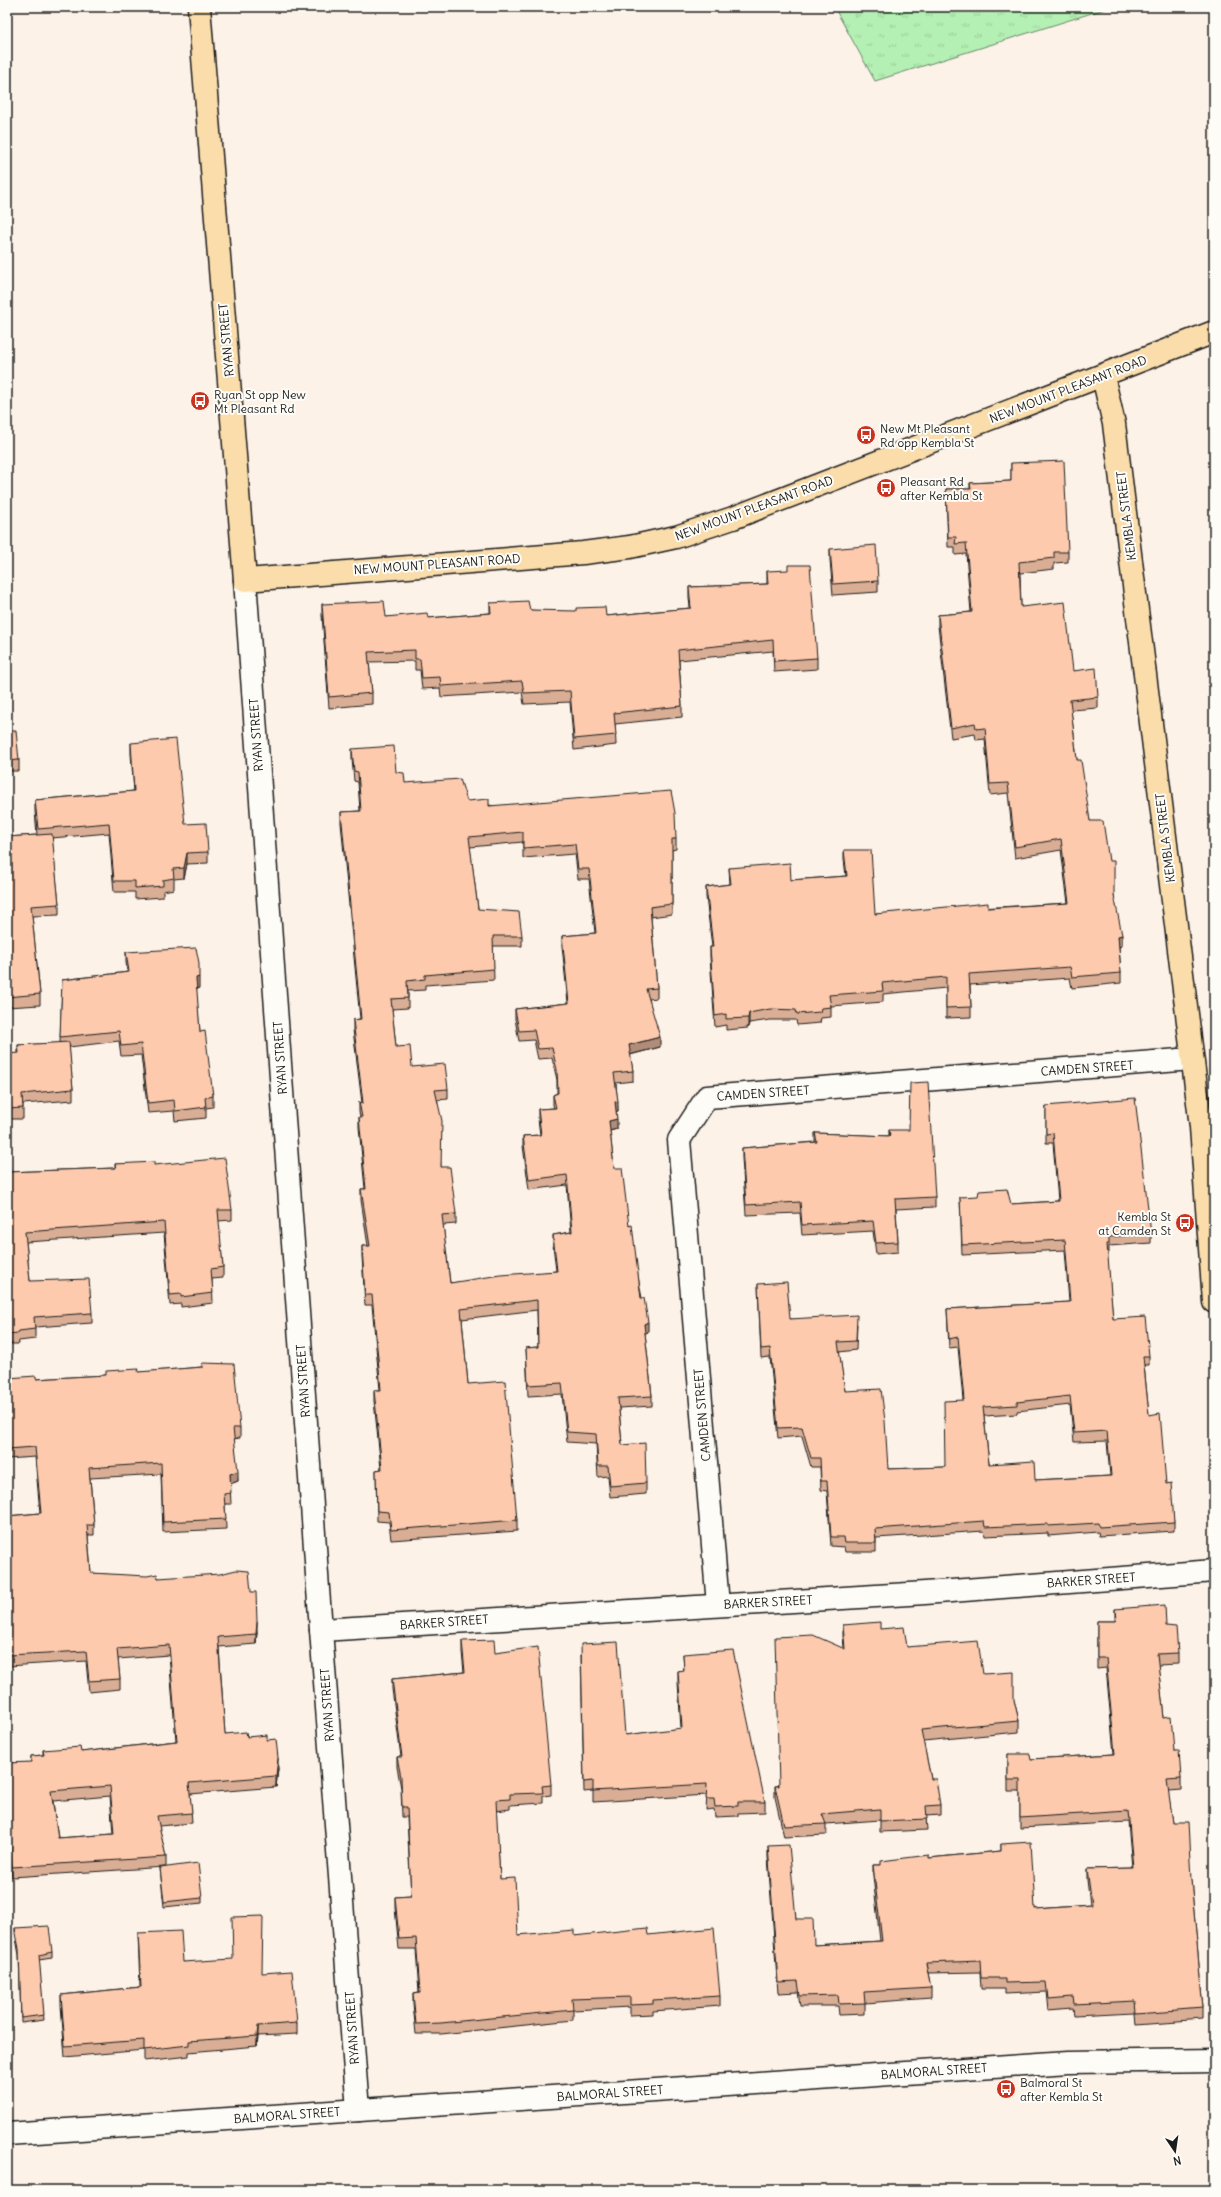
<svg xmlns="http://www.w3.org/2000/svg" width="1221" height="2197" font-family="Delius,sans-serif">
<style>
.grass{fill:url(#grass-tufts);stroke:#688668}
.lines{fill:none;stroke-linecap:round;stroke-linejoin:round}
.minor-casing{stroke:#1c1c1c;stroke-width:25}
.major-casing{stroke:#1c1c1c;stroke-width:25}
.minor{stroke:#fdfcf7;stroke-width:22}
.major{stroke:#faddab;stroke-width:22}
.wall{fill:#daae95;stroke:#1c1c1c;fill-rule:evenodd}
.shaded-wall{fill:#b18d79;stroke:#1c1c1c}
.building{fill:#fdcaad;stroke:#1c1c1c;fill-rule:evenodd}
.labels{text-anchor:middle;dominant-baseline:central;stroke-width:4;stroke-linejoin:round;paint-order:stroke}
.street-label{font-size:12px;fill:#1c1c1c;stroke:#fdfcf7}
.poi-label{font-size:12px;fill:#1c1c1c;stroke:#fdfcf7;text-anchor:start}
</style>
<defs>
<pattern id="grass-tufts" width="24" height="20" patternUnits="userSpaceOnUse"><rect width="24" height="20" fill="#b4f0b4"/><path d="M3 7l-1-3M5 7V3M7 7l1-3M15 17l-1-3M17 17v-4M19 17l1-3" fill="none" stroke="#9acd9a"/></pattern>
</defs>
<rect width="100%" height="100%" fill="#fdf2e8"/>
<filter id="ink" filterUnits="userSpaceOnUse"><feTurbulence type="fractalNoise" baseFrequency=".025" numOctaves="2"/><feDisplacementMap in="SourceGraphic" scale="8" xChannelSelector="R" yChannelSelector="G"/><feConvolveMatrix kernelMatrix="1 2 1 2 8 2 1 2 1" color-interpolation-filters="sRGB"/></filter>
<g filter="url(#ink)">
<polygon class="grass" points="834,7 1111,7 875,81"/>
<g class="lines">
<g class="minor-casing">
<g id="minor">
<polyline points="245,580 321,1630 358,2110"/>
<polyline points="718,1605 679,1140 707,1097 1192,1059"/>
<polyline points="321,1630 925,1593 1214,1571"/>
<polyline points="7,2134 1068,2062 1214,2060"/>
</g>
</g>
<g class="major-casing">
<g id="major">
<polyline points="199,7 245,580 583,553 630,547 676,537 733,518 1214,332"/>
<polyline points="1103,376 1114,424 1201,1127 1214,1302"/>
</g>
</g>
<use href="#minor" class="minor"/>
<use href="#major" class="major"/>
</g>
<g class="wall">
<polygon points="1011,463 1068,552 1068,562 1054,563 1054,569 1020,573 1021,607 1073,671 1098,697 1098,708 1071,710 1077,760 1090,821 1114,895 1122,946 1119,947 1121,973 1121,983 1072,988 1070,978 970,985 971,1007 971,1017 946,1018 946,988 883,994 883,1002 831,1006 831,1017 821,1018 820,1023 797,1025 796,1020 770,1020 749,1023 748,1028 726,1030 726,1025 715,1027 710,957 710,947 712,947 706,897 706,887 730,884 729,868 791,880 846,876 844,860 844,850 875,914 1068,903 1061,850 1015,858 1008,793 990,795 985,739 976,740 975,734 951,738 938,626 938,615 971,612 966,554 955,555 955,547 948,547 946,489 970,489 970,483 1011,481"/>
<polygon points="830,549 878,581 878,592 833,595 830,560"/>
<polygon points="767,571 817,658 817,669 774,672 773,651 679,660 682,706 682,717 615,724 616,745 574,750 570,702 524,704 522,692 441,697 440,688 422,689 420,670 415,670 415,661 369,662 372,693 372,704 329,708 322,615 322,604 386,617 428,618 490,613 490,603 530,610 606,616 690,608 689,597 689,587 767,584"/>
<polygon points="7,731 19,760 19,771 7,771"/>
<polygon points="131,743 185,824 208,852 208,863 187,864 184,878 174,879 174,889 163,891 163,897 135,899 135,892 114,892 109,833 52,838 59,904 59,915 32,916 40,994 40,1005 7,1007 7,837 37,835 35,811 35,800 134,791 131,754"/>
<path d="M352,749L396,772L405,783L467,801L676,839V849L672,850V914L651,917L657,988V998L649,999L660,1047L630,1055L633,1071V1081L616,1083L618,1111H616L617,1129L610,1131L614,1168L629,1226L648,1332L645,1333L652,1396V1406L619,1408L622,1445L646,1483V1494L610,1497L608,1476L598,1477L596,1444L567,1442L562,1394L528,1396L526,1348L538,1347L537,1310L462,1319L468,1384L517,1520V1531L391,1540L389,1522L377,1521L376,1470L381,1469L374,1401V1390H380L372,1305H365L362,1256V1246H368L361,1200V1189H365L359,1127V1117H360L359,1112V1102L362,1103L353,1030V1020L360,1019L341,823V812L360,811L358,782L354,781L352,759ZM523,842V858L575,854L578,879H589L595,933L562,936V946L568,1003L515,1009V1019L519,1041L534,1040L538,1059L552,1058L557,1080V1093L553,1095V1105L554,1108L538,1109V1119L540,1135L523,1136V1146L529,1190L567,1185L571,1232L553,1235V1245L556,1271L450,1283L443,1225L456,1224V1214L441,1167L437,1100L448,1099V1089L412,1067L396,1047L392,1009L408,1008V991L425,990V985L494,980L493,946H522V936L478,909L470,847Z"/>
<polygon points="126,952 199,988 196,989 200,1032 213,1096 213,1107 206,1108 206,1118 175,1121 174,1111 148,1113 141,1055 121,1056 119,1041 69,1047 73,1089 73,1100 23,1104 23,1119 7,1119 7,1054 18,1054 18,1045 60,1043 62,980 128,972 126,963"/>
<path d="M1046,1106L1151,1234V1243L1109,1246V1253H1107L1113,1319L1149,1356V1365H1144L1149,1415L1166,1484L1174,1522V1531L1099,1536L1098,1532L1048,1536V1533L985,1536L984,1531L876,1538V1552H845L844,1547L831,1546L827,1491L821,1490L820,1467H811L802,1436L778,1438L770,1357L761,1358L758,1284L790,1319L857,1324L856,1350L839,1352L845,1391L888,1469L945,1467L963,1400L958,1347L949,1348L947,1309L1069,1302L1065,1250L962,1255L960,1197L1011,1204L1058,1201L1053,1143H1046ZM1070,1405L1074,1442L1107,1441L1110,1476L1035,1480L989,1464L984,1416L1017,1414V1411Z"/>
<polygon points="889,1130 935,1197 935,1207 896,1209 898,1242 898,1252 876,1254 873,1231 802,1235 800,1213 746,1215 742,1158 742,1148 815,1142 815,1133 889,1136"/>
<polygon points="115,1164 154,1165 232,1210 232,1220 218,1221 223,1267 223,1278 212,1279 213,1303 181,1307 181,1304 170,1305 164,1233 26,1242 30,1281 92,1313 92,1323 35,1327 35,1339 19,1341 18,1344 7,1344 7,1172 115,1168"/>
<path d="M202,1363L240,1428V1438L234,1439L238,1481L230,1484L231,1504H225L226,1529L163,1532L161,1474L90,1478L94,1525V1535H88L91,1573L158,1578L251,1592L257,1632L256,1644L219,1647L225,1734L267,1740L278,1769L276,1787L190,1794L192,1823L159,1826L166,1857V1867L202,1898V1903L164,1907L160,1868L165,1867L12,1877L7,1813V1763H31V1756L43,1755V1750L81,1752L176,1741L169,1655L118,1659L120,1679V1689L89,1692L86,1661L8,1666L7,1661V1516L40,1513L35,1457L7,1459V1378L36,1379L106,1375L202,1367ZM110,1796L113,1834L58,1838L53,1801Z"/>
<polygon points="1115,1609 1166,1626 1178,1653 1178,1664 1158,1665 1164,1718 1174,1750 1181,1779 1181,1790 1168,1791 1173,1823 1191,1880 1203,2008 1203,2019 1137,2024 1136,2012 1074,2015 1073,2008 1048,2010 1046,1992 1005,1994 1005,1989 981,1989 980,1972 928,1973 931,1988 931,1998 865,2003 865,2014 839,2015 838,2006 800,2006 798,1992 778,1993 768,1857 768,1846 796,1919 814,1945 880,1941 873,1876 873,1865 881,1865 929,1858 1001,1851 1001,1844 1035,1909 1090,1905 1087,1880 1087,1869 1132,1868 1128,1822 1020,1828 1020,1791 1008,1791 1008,1754 1031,1759 1114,1754 1106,1668 1097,1669 1097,1621 1115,1621"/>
<polygon points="843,1625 880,1629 907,1647 983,1674 1014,1700 1019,1721 1019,1732 923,1741 931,1779 940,1805 940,1815 926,1816 927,1830 880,1832 880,1820 826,1824 826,1835 784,1837 775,1797 775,1786 778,1786 844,1648 843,1636"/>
<polygon points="462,1641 495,1653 551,1785 551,1795 543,1796 543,1803 510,1805 510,1809 496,1811 500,1879 518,1935 574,1936 648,1935 720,1996 720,2006 653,2011 653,2014 630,2015 630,2007 573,2010 573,2020 441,2034 416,2034 413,2004 413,1994 419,1993 416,1949 399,1949 395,1908 395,1897 411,1896 407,1817 402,1817 401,1788 397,1767 397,1757 401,1757 392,1689 392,1679 464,1672 462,1652"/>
<polygon points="683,1654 765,1802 765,1812 738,1813 738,1816 715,1817 714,1809 706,1810 707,1795 593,1802 593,1791 584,1792 581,1655 625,1735 681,1729 678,1682 678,1671 684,1671"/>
<polygon points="15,1928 52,1952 52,1958 39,1960 44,2020 21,2023 19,1955 15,1933"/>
<polygon points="138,1933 183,1962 262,1973 297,2023 297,2034 258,2036 257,2046 189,2052 189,2056 144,2061 144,2050 65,2057 61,2005 61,1995 140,1987"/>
</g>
<g class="shaded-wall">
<polygon points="187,853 187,864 184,878 184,868"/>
<polygon points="1122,935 1122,946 1118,947 1118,936"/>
<polygon points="199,977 199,988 196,989 196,978"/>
<polygon points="749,1013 749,1023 748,1028 748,1018"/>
<polygon points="660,1037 660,1047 629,1055 629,1045"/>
<polygon points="618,1101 618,1111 615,1112 615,1102"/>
<polygon points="617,1119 617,1129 609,1131 609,1121"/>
<polygon points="648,1322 648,1332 644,1334 644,1324"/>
<polygon points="238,1471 238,1481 230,1484 230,1474"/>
<polygon points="257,1622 257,1632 256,1644 256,1634"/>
<polygon points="278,1758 278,1769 276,1787 276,1776"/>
<polygon points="258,2026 258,2036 257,2046 257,2036"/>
</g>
<g class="building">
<polygon points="1064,461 1068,552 1054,552 1054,558 1019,562 1021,607 1065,602 1073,671 1096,668 1098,697 1070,700 1077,760 1081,760 1090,821 1103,821 1109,861 1114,861 1114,895 1122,935 1118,936 1121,973 1072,977 1070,967 969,974 971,1007 946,1008 946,977 882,983 883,991 829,995 831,1007 821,1008 820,1012 797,1014 796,1010 770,1009 749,1013 748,1018 726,1019 726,1014 715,1016 710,947 713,947 706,887 731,884 729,868 790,863 791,880 847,876 844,850 871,850 875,914 988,903 988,908 1069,903 1061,839 1015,847 1008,783 990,784 985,728 976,729 975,723 951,728 938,615 972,612 966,543 955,544 956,537 948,537 946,489 971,489 970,483 1011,481 1011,463"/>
<polygon points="876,545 878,581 833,584 830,549"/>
<polygon points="788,565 810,565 817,658 774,661 773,640 678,650 682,706 614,713 616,735 574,739 570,691 524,693 522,681 441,686 440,677 422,678 420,659 415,659 415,650 368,652 372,693 329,697 322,604 384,601 386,617 427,613 428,618 491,613 490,603 528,601 530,610 576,611 576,608 605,607 606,616 691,608 689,587 768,584 767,571 788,570"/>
<polygon points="7,731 16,731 19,760 7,761"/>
<polygon points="176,739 185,824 206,823 208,852 187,853 184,868 173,869 174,878 163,880 163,886 135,888 135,881 114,881 109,823 38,829 35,800 134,791 131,743"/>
<path d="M394,746L396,772L404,773L405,783L460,779L467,801L489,799V806L671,791L675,813L676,839H672V904L650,907L657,988L646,989L660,1037L629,1045L633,1071L614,1073L618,1101L615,1102L617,1119L609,1121L614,1168H622L629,1226L632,1225L641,1298H644L648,1322L644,1324L652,1396L618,1398L622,1445L645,1443L646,1483L610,1486L608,1466H598L596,1434L567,1432L562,1383L528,1385L526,1348L538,1347L537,1300L461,1309L468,1384L505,1381L517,1520L391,1530L389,1512L377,1511L376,1470L382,1469L374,1390H381L372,1295H365L362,1246H370L361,1189H366L359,1117H362L359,1102L363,1103L353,1020L361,1019L341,812L361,811L358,772L354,771L352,749ZM523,832V848L575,844L578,869H589L596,933L562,936L569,1003L515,1009L519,1031L534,1030L538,1049L552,1048L557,1070L558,1093L553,1095L556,1108L538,1109L541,1135L523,1136L529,1180L567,1175L572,1232L553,1235L557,1271L500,1275L450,1283L442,1215L456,1214L450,1167H441L442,1121L435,1090L448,1089L445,1064L412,1067L410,1046L396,1047L391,999L408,998L407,981L425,979V975L494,969L493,936H522L519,912L478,909L469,837Z"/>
<polygon points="52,834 59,904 31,906 40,994 7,997 7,837"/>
<polygon points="196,948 199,963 199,977 196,978 200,1032 205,1031 213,1096 205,1098 206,1107 175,1111 174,1100 148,1103 141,1044 121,1046 119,1031 60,1037 62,980 129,972 126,952"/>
<polygon points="69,1042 73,1089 22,1094 23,1108 7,1109 7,1054 19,1053 18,1045"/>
<polygon points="928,1082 935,1197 895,1199 898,1242 876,1243 873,1221 802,1225 800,1202 746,1205 742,1148 817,1142 815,1133 890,1136 889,1130 909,1130 910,1083"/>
<path d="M1135,1098L1151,1234L1109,1237V1244H1107L1113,1319L1145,1317L1149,1356H1143L1149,1415L1160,1413L1166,1484L1171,1483L1174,1522L1099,1527L1098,1523L1048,1526V1524L985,1527L984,1521L875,1529L876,1543H845L844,1537H831L827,1481H821L820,1458H811L802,1427L778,1428L770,1348L761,1349L758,1284L787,1282L790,1319L857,1315L856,1341L838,1342L845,1391L881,1389L885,1421L888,1469L945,1467L944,1401L964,1400L958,1337L949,1339L947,1309L1070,1302L1065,1240L962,1245L960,1197L978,1196L979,1191L1007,1189L1011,1204L1059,1201L1053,1133L1046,1134V1106ZM1070,1396L1074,1433L1107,1431L1111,1476L1035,1480L1034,1461L989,1464L983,1407L1017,1405V1402Z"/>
<polygon points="225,1158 232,1210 218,1210 223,1267 211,1269 213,1293 181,1297 181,1294 170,1295 164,1222 25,1232 30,1281 89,1279 92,1313 34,1317 35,1329 19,1331 18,1333 7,1334 7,1172 116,1168 115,1164 154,1162 154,1165"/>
<path d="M202,1363L234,1364L240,1428H233L238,1471L230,1474L231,1493L224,1494L226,1519L163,1522L161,1463L89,1468L94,1525H87L91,1573L147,1576L157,1574L158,1578L220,1574L236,1570L249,1571L251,1592H256L257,1622L256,1634L218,1637L225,1734L246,1732L247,1737L267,1735V1740L276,1739L278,1758L276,1776L189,1783L192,1813L157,1816L166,1857L12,1867L7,1802V1763L31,1762V1756L44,1755L43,1750L80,1747L81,1752L177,1741L169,1645L117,1649L120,1679L89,1681L86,1651L8,1655L7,1651V1516L41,1513L35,1447L7,1449V1378L36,1376V1379L106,1375V1371L139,1369L138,1372L203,1367ZM110,1786L114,1834L58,1838L51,1791Z"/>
<polygon points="1165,1605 1166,1626 1176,1627 1178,1653 1157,1654 1164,1718 1171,1717 1174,1750 1179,1750 1181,1779 1167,1780 1173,1823 1188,1823 1191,1880 1203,2008 1137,2013 1136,2001 1074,2004 1073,1997 1048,1999 1046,1982 1005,1983 1005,1978 981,1978 980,1961 926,1963 931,1988 864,1992 865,2003 839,2004 838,1995 800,1996 798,1981 778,1982 768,1846 789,1845 796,1919 813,1919 814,1945 882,1941 873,1865 881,1865 881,1861 929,1855 929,1858 1001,1851 1001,1844 1031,1842 1035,1909 1092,1905 1087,1869 1133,1868 1128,1811 1020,1818 1020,1780 1008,1780 1008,1754 1030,1754 1031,1759 1115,1754 1106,1658 1097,1658 1097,1621 1116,1621 1115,1609"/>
<polygon points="880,1622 880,1629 904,1627 907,1647 978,1641 983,1674 1014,1672 1014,1700 1019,1721 921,1730 931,1779 936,1779 940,1805 926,1806 927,1819 880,1821 880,1809 822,1814 826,1824 784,1826 775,1786 779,1786 775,1637 813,1635 845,1649 843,1625"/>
<polygon points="494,1640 495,1653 538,1647 551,1785 542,1786 543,1793 510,1794 510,1799 496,1800 500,1879 515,1878 518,1935 574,1930 574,1936 647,1928 648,1935 714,1928 720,1996 653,2000 653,2004 630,2005 630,1997 572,1999 573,2010 441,2023 416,2024 413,1994 420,1993 416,1938 399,1939 395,1897 411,1896 407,1807 402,1807 401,1777 397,1757 402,1757 392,1679 465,1672 462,1641"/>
<polygon points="618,1642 625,1735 682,1728 678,1671 684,1670 683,1654 733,1650 765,1802 738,1802 738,1806 715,1807 714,1799 706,1799 707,1784 593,1791 593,1781 584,1782 581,1644"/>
<polygon points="198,1863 202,1898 164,1902 160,1868"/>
<polygon points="263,1916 262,1973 292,1971 297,2023 258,2026 257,2036 189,2041 189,2045 144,2050 144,2040 65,2046 61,1995 141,1987 138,1933 181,1931 183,1962 233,1959 232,1917"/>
<polygon points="49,1926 52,1952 39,1955 44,2015 21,2018 19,1949 15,1928"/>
</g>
</g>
<defs>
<g id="bus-disc" transform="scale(1)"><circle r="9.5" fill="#c8321e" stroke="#fdfcf7"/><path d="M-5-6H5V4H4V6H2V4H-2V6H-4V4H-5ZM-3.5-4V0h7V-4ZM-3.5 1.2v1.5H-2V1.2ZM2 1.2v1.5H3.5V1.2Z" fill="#fff"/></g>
</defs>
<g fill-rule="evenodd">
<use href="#bus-disc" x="200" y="401"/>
<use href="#bus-disc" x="866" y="435"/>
<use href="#bus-disc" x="886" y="488"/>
<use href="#bus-disc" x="1185" y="1223"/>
<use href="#bus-disc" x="1006" y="2089"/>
</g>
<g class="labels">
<g class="street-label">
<text transform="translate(226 340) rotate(-95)">RYAN STREET</text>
<text transform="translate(1068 389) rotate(-21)">NEW MOUNT PLEASANT ROAD</text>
<text transform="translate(754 508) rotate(-20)">NEW MOUNT PLEASANT ROAD</text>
<text transform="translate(1126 516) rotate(-97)">KEMBLA STREET</text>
<text transform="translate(437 564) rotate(-4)">NEW MOUNT PLEASANT ROAD</text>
<text transform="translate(256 735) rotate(-94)">RYAN STREET</text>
<text transform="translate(1165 838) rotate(-97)">KEMBLA STREET</text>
<text transform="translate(280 1058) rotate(-94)">RYAN STREET</text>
<text transform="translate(1087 1068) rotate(-4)">CAMDEN STREET</text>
<text transform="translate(763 1093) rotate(-4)">CAMDEN STREET</text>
<text transform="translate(303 1381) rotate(-94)">RYAN STREET</text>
<text transform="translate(702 1415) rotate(-95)">CAMDEN STREET</text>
<text transform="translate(1091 1580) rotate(-4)">BARKER STREET</text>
<text transform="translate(768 1602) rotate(-3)">BARKER STREET</text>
<text transform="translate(444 1622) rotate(-4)">BARKER STREET</text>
<text transform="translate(327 1705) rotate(-94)">RYAN STREET</text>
<text transform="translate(352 2028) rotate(-94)">RYAN STREET</text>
<text transform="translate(934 2071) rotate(-4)">BALMORAL STREET</text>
<text transform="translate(610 2093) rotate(-4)">BALMORAL STREET</text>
<text transform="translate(287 2115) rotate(-4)">BALMORAL STREET</text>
</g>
<g class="poi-label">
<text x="214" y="394">Ryan St opp New<tspan x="214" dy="14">Mt Pleasant Rd</tspan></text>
<text x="880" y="428">New Mt Pleasant<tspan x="880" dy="14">Rd opp Kembla St</tspan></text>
<text x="900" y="481">Pleasant Rd<tspan x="900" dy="14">after Kembla St</tspan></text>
<text x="1171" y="1216" text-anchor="end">Kembla St<tspan x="1171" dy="14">at Camden St</tspan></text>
<text x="1020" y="2082">Balmoral St<tspan x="1020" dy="14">after Kembla St</tspan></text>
</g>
</g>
<rect width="1221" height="2197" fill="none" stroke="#fdfcf7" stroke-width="24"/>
<rect x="12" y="12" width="1197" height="2173" fill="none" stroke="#1c1c1c" stroke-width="1.5" filter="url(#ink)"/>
<g transform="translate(1175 2151) rotate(167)" stroke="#fdfcf7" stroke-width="3" paint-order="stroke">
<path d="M0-3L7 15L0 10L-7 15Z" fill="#1c1c1c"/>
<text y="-6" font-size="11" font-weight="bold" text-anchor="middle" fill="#1c1c1c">N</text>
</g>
</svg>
